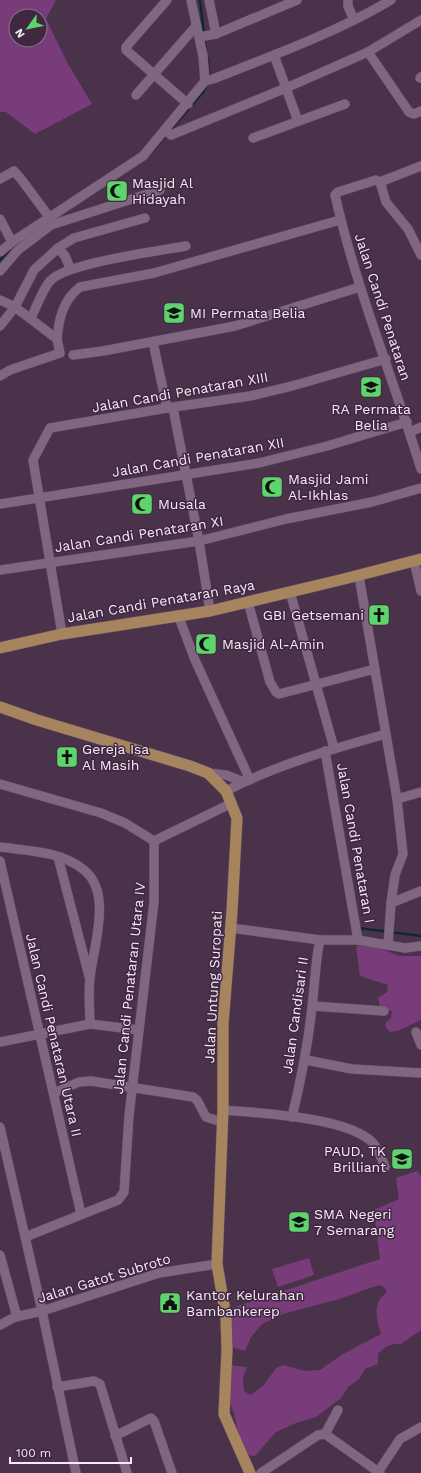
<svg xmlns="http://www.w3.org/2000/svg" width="421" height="1473" font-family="'Work Sans',sans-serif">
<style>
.green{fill:#783c7b;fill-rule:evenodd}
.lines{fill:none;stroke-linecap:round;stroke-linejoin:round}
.stream{stroke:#11292c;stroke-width:2.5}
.minor-casing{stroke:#644f64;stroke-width:10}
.major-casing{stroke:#644f64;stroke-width:12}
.minor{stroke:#816681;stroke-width:9}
.major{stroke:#a6855e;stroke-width:11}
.labels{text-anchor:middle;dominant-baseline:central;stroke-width:3;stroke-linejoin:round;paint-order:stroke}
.poi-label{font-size:14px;fill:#f8e9f8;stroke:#3f2840;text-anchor:start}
.street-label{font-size:14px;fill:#f8e9f8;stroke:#3f2840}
</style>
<rect width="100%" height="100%" fill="#4a324b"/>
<g class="green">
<path d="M0,0H56L46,19L68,64L92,104L35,134L6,112H0ZM16,16H40V40H16Z"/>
<polygon points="363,945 375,946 399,956 421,956 421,1020 397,1031 390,1032 385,1026 386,1022 391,1018 392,1011 380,1007 378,998 387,992 388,985 360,976 356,946"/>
<path d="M417,1171L421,1176V1330L401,1344C392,1343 384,1347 378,1354V1364L365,1369L360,1378L348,1387L341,1398L316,1417L296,1423L276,1432L255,1456L247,1455L239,1437L234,1413L227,1396L231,1365L247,1367L243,1377L244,1391L250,1395L263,1386L276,1368L283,1365L305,1371L320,1370L343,1354L381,1334C376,1318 372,1303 387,1292L384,1287L379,1285L339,1299L283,1314L262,1324L251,1337L245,1351L231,1347L232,1308L380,1259L374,1210L399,1199L396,1178Z"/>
<polygon points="309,1258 314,1275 278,1287 272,1269"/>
</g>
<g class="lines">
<g class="stream">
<polyline points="200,0 204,34"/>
<polyline points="204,39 206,50"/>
<polyline points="208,58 209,77"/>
<polyline points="151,153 204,91 207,84"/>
<polyline points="0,260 9,250"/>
<polyline points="359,928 421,936"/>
</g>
<g class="minor-casing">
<g id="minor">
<polyline points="167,0 126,47 126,50 188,104"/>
<polyline points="209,0 216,34"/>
<polyline points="348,0 348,6 354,20"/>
<polyline points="199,37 216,34 297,0"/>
<polyline points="368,52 409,112 414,114 421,111"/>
<polyline points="274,55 298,121"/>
<polyline points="420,78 421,77"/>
<path d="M205,81L213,79C274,55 335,33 391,0"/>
<polyline points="136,95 196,26"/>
<polyline points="165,130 171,135 286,88 368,52 421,20"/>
<polyline points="253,138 345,104"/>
<path d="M421,166L380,182L376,180L338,192L335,195C356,288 393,378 421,469"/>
<polyline points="0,179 14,171 21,179 50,218"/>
<polyline points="380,182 386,202 408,229 421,255"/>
<polyline points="0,219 12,242"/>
<polyline points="58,248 65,256 70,268"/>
<polyline points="0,252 12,242 143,156 205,81 203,56 191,0"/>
<polyline points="0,271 18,250 51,225 160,190"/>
<polyline points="0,300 15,307 57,339 60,353 10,370 0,376"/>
<path d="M31,318C36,308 43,288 51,280C67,263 159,251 186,246"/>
<polyline points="0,326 15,307 34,270 58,248 74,238 145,218"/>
<path d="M57,339C59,318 63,300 80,287L154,273L340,220"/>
<polyline points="153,342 167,408"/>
<polyline points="73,355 103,351 235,326 360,287"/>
<polyline points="173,408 199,541 210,611"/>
<polyline points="410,432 421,427"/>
<polyline points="0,504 259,463 327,446 407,422"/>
<polyline points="414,561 421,591"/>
<polyline points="0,570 199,541 286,519 372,502 421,488"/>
<polyline points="359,576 397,799 403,854 395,875 391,903 388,945"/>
<polyline points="290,592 334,748"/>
<polyline points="248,602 270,682 276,692 279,694 375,669"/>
<polyline points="178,615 195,660 250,780"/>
<polyline points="62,634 33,460 50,428 167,408 250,396 292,386 386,359"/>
<polyline points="325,751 358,940"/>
<polyline points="208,773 226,775 244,782"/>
<polyline points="0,784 101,813 125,823 154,841"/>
<path d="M226,791C276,765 332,749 386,734"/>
<polyline points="397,799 421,792"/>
<polyline points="154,841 232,803"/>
<path d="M0,847C28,851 61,851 84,870C113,893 93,947 90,978C88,993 90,1009 90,1024"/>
<polyline points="58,857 89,976"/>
<polyline points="0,861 81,1214"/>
<polyline points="391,903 421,891"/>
<polyline points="231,928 320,940 358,940 405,948 421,946"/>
<polyline points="313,1006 384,1011"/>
<polyline points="416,1032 421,1045"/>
<polyline points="0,1042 90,1024 139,1030"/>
<polyline points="306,1060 352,1069 421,1073"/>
<polyline points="54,1093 79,1082 91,1081 193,1097 197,1100 206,1117 222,1122"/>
<path d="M223,1110C259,1113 347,1117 372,1142C378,1148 382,1159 385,1167"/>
<path d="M292,1117C301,1080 308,1045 312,1007C315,984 315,962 320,940"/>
<polyline points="0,1127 42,1311 76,1473"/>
<polyline points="25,1237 118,1200 124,1192 129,1116 154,902 154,841"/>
<polyline points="0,1255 17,1317"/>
<polyline points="0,1325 15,1317 42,1311 159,1273 217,1264"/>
<polyline points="57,1387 94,1381 100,1384 127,1473"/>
<polyline points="325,1434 338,1410"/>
<polyline points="115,1436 151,1418 154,1421 172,1473"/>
<polyline points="378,1472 400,1439 421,1427"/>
<polyline points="261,1473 318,1435 325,1434 380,1473"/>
</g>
</g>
<g class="major-casing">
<g id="major">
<polyline points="0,648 62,634 210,611 344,579 421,559"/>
<polyline points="0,707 37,720 190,766 208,773 226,791 237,818 232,911 223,1024 223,1110 217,1264 226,1317 227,1350 224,1414 250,1473"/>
</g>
</g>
<use href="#minor" class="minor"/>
<use href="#major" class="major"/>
</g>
<defs>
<g id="mosque-square" transform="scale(1.15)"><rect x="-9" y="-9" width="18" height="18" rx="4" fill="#5ed56c" stroke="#3f2840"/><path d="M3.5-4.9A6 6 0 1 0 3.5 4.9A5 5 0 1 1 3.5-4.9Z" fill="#111"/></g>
<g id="school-square" transform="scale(1.15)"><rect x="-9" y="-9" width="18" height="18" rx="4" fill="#5ed56c" stroke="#3f2840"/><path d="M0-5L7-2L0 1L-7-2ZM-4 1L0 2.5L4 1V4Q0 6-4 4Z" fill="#111"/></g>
<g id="church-square" transform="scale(1.15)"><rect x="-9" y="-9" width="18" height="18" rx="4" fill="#5ed56c" stroke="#3f2840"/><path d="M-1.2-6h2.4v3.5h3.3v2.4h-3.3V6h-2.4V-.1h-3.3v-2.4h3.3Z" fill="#111"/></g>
<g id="civic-square" transform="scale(1.15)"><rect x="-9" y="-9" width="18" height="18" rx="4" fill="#5ed56c" stroke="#3f2840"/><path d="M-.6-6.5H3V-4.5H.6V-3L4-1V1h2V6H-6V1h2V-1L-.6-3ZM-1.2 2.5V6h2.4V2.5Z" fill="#111"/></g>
</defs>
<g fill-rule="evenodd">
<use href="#mosque-square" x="117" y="191"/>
<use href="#school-square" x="174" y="313"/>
<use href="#school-square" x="371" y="387"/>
<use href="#mosque-square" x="272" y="487"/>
<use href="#mosque-square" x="142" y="504"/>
<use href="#church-square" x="379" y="615"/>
<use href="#mosque-square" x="206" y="644"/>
<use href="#church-square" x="67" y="757"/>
<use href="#school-square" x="402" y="1159"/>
<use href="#school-square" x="299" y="1222"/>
<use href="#civic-square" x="170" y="1303"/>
</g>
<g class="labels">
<g class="poi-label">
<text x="132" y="183">Masjid Al<tspan x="132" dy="16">Hidayah</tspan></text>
<text x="190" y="313">MI Permata Belia</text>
<text x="371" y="409" text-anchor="middle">RA Permata<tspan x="371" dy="16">Belia</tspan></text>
<text x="288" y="479">Masjid Jami<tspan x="288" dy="16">Al-Ikhlas</tspan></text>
<text x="158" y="504">Musala</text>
<text x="364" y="615" text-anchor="end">GBI Getsemani</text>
<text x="222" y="644">Masjid Al-Amin</text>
<text x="82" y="749">Gereja Isa<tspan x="82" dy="16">Al Masih</tspan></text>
<text x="386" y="1151" text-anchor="end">PAUD, TK<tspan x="386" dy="16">Brilliant</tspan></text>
<text x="314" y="1214">SMA Negeri<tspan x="314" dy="16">7 Semarang</tspan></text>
<text x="186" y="1295">Kantor Kelurahan<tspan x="186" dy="16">Bambankerep</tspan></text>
</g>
<g class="street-label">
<text transform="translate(383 307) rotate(72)">Jalan Candi Penataran</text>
<text transform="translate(180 392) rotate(-10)">Jalan Candi Penataran XIII</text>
<text transform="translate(198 457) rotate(-10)">Jalan Candi Penataran XII</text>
<text transform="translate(139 534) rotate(-9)">Jalan Candi Penataran XI</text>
<text transform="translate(161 601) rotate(-10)">Jalan Candi Penataran Raya</text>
<text transform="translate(356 843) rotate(80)">Jalan Candi Penataran I</text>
<text transform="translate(213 987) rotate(-87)">Jalan Untung Suropati</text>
<text transform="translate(129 988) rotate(-84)">Jalan Candi Penataran Utara IV</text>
<text transform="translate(295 1015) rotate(-82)">Jalan Candisari II</text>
<text transform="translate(54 1035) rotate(77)">Jalan Candi Penataran Utara II</text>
<text transform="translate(104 1278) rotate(-17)">Jalan Gatot Subroto</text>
</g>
</g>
<g transform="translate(28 28) rotate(237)"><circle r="19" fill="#3f2840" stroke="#89758a"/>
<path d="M0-3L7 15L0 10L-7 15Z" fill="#5ed56c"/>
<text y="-6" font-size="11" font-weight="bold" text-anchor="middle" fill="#f8e9f8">N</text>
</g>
<path d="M10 1457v6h121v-6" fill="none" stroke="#f8e9f8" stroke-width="2"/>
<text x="16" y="1457" font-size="12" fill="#f8e9f8" stroke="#3f2840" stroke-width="3" paint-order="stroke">100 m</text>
</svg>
